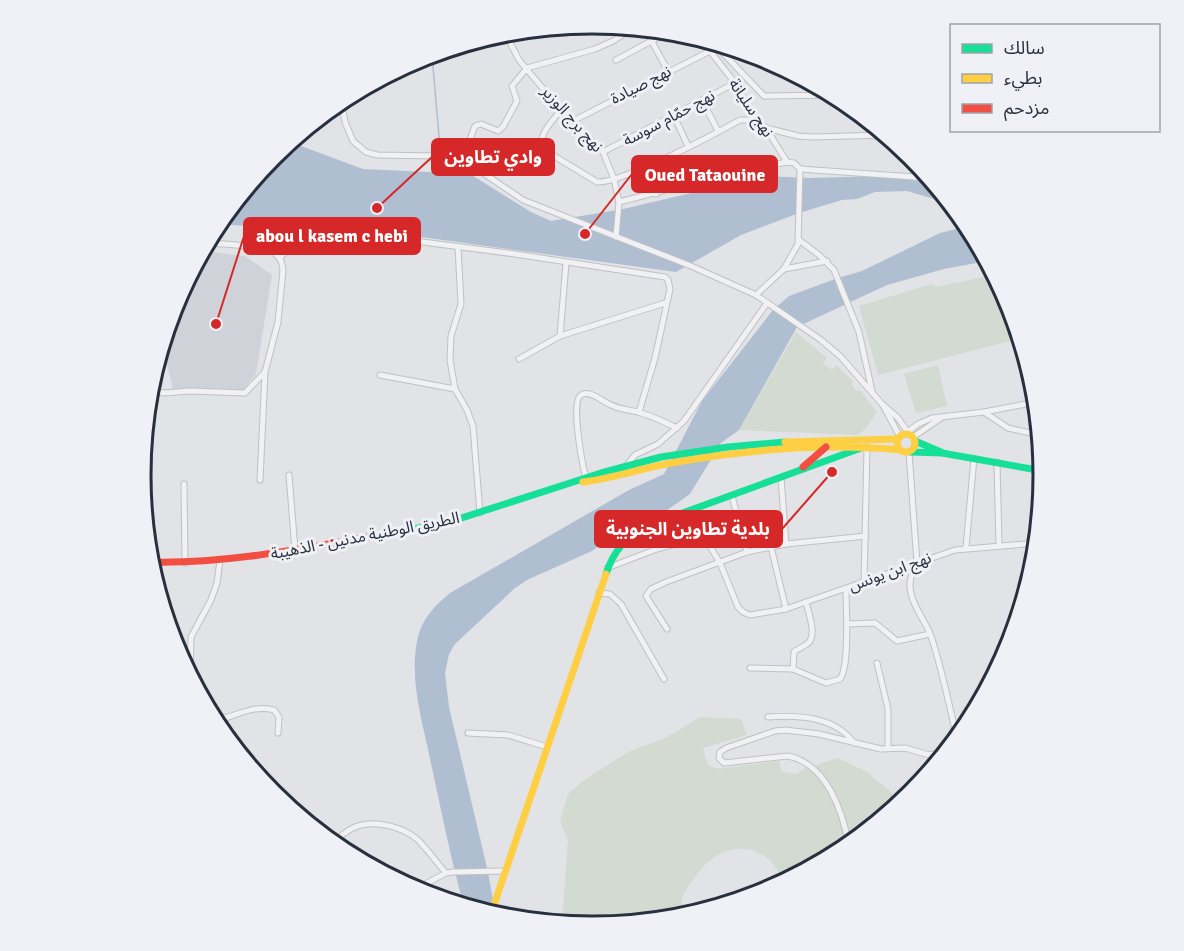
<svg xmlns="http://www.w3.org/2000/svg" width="1184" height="951" font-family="Signika,'Noto Sans Arabic',sans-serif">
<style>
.built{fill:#cfd3d9}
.green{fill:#d2dad1}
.water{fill:#afbfd1}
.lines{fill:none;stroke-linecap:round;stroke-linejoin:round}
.stream{stroke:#afbfd1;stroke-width:1.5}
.street-casing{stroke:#bfc1c4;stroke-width:7}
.street{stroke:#f1f1f3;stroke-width:5}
.fast{stroke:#16e098;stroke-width:7}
.slow{stroke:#ffcf43;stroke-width:7}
.jam{stroke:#f24e42;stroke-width:7}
.labels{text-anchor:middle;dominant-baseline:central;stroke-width:6;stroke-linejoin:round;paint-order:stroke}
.street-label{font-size:16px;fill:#28303f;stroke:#eff1f6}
.rim{fill:none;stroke:#28303f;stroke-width:3}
.leader{fill:none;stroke:#d62828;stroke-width:2}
.callout-dot{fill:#d62828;stroke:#eff1f6;stroke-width:2}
.callout{fill:#d62828;stroke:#d62828;stroke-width:2}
.callout-label{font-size:18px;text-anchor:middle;font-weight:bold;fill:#fff}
</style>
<rect width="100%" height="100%" fill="#e1e3e6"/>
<polygon class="built" points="203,251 245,256 272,275 256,374 243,390 173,389 166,360 158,358 175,302"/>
<g class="green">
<polygon points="990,271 992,271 1009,303 1022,345 1015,346 1010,341 878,375 859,306 932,284 936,287 988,276"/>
<polygon points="796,332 827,358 823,363 832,370 836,365 853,381 852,385 856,391 860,390 877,412 865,429 858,435 739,430"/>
<polygon points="938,365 947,406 916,413 904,374"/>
<path d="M700,717L741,719L747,735L703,748L708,765L718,769L779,761L782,772L797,774L804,769L838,758L867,772L892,793L895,808L843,851L783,883C775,855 748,840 720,854C702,863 690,883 681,900L686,916L592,927L562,924L568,840L560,821L568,794L583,781L628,752L667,737Z"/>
</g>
<g class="water">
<polygon points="290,142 363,169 470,174 531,212 551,221 623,209 764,176 810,178 880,176 933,183 951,204 907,191 875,192 857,199 842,200 799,213 741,235 676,272 414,236 217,224 273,156"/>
<path d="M968,226L987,261L944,269L887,285L797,327L739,430L721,443L690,494L663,513L615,534L592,551L529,579L515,588L455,644L449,654L445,673L449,707L488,872L496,916L464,906C451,860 442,814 432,768C424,726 409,684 417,641C421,620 434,606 450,593L629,490L664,474L702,401L773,310L789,296L838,278L862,271L940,233Z"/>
</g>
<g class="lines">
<g class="stream">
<polyline points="432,55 440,148"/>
<polyline points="440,158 442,174"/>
</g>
<g class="street-casing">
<g id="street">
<polyline points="616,26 622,34"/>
<polyline points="505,33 519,60 561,110 603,152 614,179 619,202 616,237"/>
<polyline points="651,40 668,71"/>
<polyline points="706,40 710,51 735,83 756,120 766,128 787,162 794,163 800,169"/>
<polyline points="709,41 722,52 764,96 834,95"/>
<polyline points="616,60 668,32"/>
<polyline points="527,68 595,49 613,41 633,28"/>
<polyline points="841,99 875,136"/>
<polyline points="341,100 345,122 353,141 366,152 377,155 439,156 462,161 473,166 523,200 691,266 756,295 821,340 840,356 882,404 898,418 910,435"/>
<polyline points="702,100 718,131"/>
<path d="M561,110C553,120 539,134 541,148L597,182C623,183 713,135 740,120H756"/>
<polyline points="674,116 688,146"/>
<polyline points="573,121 710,51"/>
<polyline points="766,128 798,136 813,137 885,135"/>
<polyline points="603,152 735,83"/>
<polyline points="462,161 475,126 481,124 498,131 503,127 517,101 512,86 527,68"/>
<polyline points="917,163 920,177"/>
<polyline points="648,166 656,194"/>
<polyline points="800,169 929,178"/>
<polyline points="619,202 731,173 787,162"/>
<polyline points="799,240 819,255 834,270 859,332 872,391"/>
<path d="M207,243C222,244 263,245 274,253C281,257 282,263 283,270L278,322L265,372L260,480"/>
<polyline points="458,247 461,304 451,336 450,360 455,389 467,410 473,426 480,513"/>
<polyline points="279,258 302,238 310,235 374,238 415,241 515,254 665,277 668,280 670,289 655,358 639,412"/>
<polyline points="784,269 827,261"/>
<polyline points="756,295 784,269 798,244 800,169"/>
<polyline points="560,336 665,303"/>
<polyline points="519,359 560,336 566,263"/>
<polyline points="380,375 455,389"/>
<polyline points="149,390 164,393 190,391 245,393 264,373"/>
<polyline points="883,405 900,437"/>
<polyline points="984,412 1008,428 1040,435"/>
<polyline points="905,434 918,424 932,418 984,412 1036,402"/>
<polyline points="913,437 941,418"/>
<path d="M909,452L917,563C913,571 910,577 910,585C910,603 925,620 931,636C941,666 948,699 955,730L954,743"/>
<polyline points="997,462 999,545"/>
<polyline points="626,466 635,455 658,444 684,421 767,303"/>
<polyline points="289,475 295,550"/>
<polyline points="781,478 786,544"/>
<path d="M587,481C583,469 570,402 581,395C589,389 603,402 611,405C619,409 629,410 638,412C651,416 665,422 677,428"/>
<polyline points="184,484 185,563"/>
<polyline points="732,496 747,552"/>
<polyline points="689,511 720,563 738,607 743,612 750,615 786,609 955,550 1037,543"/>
<polyline points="771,547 786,609"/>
<polyline points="966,548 974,458"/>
<polyline points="607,568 657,549 705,536"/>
<polyline points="864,583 867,447"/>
<polyline points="599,593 610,594 621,604 664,679"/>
<polyline points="847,624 875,623 897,641 930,634"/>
<polyline points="667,629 646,596 651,589 666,582 747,552 786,544 866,536"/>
<polyline points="877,663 888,709 888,748"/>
<path d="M750,668L793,669L826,683L840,679C850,667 846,606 846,589"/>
<path d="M793,669L794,652C798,648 807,646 810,641C816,631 808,612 806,602"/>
<polyline points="190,676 191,637 211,600 217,583 220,560"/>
<path d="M205,705L215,714L225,718C242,713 256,705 274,710L279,717L278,733"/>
<path d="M768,717C797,715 835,716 854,743"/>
<polyline points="468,733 508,735 547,747"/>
<path d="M332,844C339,837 346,831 355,827C374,819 404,827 418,840C428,850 437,863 446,873"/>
<path d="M849,846C843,812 827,764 788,756L724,763L719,758L720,752L726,748L775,731L785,730L819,734L881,749L905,748L929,755L946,752"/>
<polyline points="414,890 446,873 454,872 505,871"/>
</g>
</g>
<use href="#street" class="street"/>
<g class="fast">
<polyline points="915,441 941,452"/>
<polyline points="910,452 942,453 1043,471"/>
<polyline points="374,536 446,523 601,473 661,457 728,447 785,442"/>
<path d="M606,574C614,550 625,538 647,526L861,448"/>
</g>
<g class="slow">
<circle cx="906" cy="443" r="9"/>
<polyline points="785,442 898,439"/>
<path d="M583,482C615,478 645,467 677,462C751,449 825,443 900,450"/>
<polyline points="491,914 606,574"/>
</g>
<g class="jam">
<polyline points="803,467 826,447"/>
<path d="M149,562C225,564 299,549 374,536"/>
</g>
</g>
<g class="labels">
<g class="street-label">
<text transform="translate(641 85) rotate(-27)">نهج صيادة</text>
<text transform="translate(751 108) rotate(56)">نهج سليانة</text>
<text transform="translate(669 118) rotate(-28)">نهج حمّام سوسة</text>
<text transform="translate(572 119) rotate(48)">نهج برج الوزير</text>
<text transform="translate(365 536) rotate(-11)">الطريق الوطنية مدنين - الذهيبة</text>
<text transform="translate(890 572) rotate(-20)">نهج ابن يونس</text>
</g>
</g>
<path d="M0 0H1184V951H0ZM151 475a441 441 0 1 1 882 0a441 441 0 1 1-882 0Z" fill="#eff1f6" fill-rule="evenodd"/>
<path class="rim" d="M151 475a441 441 0 1 1 882 0a441 441 0 1 1-882 0Z"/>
<path class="leader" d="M377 208L432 157M585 234L632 174M216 324L244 236M832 472L782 529"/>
<g class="callout-dot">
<circle cx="377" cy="208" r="6"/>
<circle cx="585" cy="234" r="6"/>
<circle cx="216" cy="324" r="6"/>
<circle cx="832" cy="472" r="6"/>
</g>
<g class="callout">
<rect x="432" y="139" width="122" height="36" rx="6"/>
<rect x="632" y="156" width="145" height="36" rx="6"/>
<rect x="244" y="218" width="176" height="36" rx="6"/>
<rect x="595" y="511" width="187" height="36" rx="6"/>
</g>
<g class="callout-label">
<text x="493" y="163">وادي تطاوين</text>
<text x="705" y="181">Oued Tataouine</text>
<text x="332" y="242">abou l kasem c hebi</text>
<text x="688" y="535">بلدية تطاوين الجنوبية</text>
</g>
<rect x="950" y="24" width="210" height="108" fill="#eff1f6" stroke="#9fa4ad" stroke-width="1.5"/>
<rect x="962" y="44" width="30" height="9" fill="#16e098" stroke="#9fa4ad" stroke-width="1.5"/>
<text x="1004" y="54" font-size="18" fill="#28303f">سالك</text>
<rect x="962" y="74" width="30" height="9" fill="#ffcf43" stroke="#9fa4ad" stroke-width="1.5"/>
<text x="1004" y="84" font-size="18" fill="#28303f">بطيء</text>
<rect x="962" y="104" width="30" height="9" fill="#f24e42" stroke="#9fa4ad" stroke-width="1.5"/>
<text x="1004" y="114" font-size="18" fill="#28303f">مزدحم</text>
</svg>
